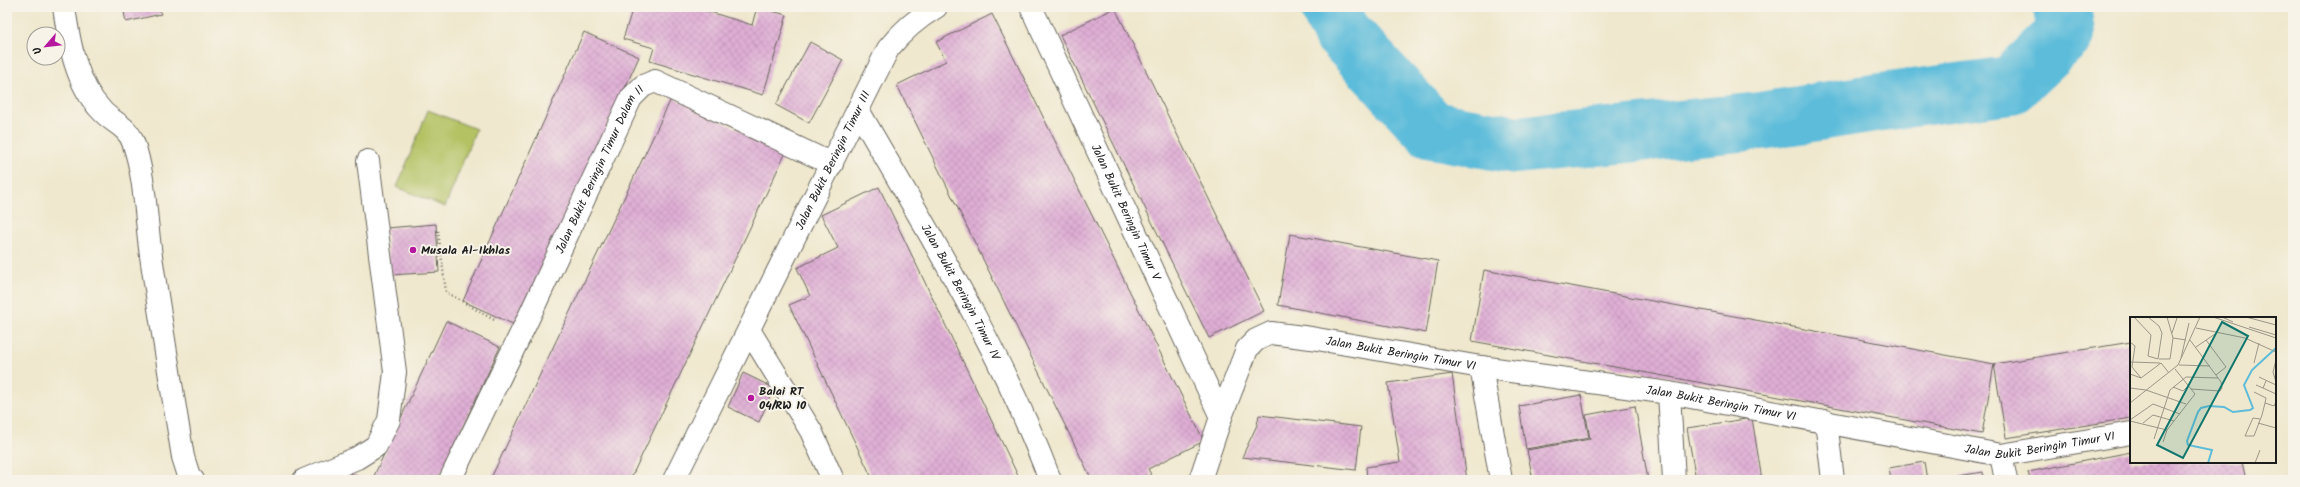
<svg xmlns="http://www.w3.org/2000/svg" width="2300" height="487" font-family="Kalam,sans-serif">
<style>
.grass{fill:#b4c264;stroke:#686f40}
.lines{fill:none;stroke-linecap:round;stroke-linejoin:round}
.river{stroke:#5cbcda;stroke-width:58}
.building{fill:url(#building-cross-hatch)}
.minor-casing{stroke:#66635a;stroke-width:24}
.path{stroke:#66635a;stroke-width:2.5;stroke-dasharray:1 3;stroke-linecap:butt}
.minor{stroke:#fff;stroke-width:22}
.poi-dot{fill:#b5179e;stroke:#f7f3e8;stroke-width:1.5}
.labels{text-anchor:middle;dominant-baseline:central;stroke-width:4;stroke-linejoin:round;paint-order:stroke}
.street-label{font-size:12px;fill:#1c1c1c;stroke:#f7f3e8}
.poi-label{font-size:12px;font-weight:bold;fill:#1c1c1c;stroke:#f7f3e8;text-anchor:start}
.inset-river{fill:none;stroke:#5cbcda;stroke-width:2}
.inset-road{fill:none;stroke:#9b9687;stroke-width:1}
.view{fill:#0f766e;fill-opacity:0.15;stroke:#0f766e;stroke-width:2}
.inset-edge{fill:none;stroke:#1c1c1c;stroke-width:2}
</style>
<defs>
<pattern id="building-cross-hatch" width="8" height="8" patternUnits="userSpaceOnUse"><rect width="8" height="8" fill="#dfaed5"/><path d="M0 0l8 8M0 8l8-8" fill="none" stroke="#bf95b6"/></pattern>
</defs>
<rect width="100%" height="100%" fill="#f7f3e8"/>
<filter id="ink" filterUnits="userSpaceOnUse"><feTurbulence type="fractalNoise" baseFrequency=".025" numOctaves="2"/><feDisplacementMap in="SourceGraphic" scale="8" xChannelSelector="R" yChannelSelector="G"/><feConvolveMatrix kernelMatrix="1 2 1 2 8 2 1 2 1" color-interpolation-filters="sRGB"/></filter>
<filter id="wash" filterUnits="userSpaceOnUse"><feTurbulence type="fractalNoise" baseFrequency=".012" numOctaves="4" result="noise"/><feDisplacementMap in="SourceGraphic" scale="16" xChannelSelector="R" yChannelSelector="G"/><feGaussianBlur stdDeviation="0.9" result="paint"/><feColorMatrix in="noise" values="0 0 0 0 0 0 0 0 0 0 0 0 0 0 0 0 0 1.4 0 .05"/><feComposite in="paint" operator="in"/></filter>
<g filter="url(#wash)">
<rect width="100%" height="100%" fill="#efe8ce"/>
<polygon class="grass" points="428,110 476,129 445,207 397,187"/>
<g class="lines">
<polyline class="river" points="1329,7 1340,30 1432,130 1516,145 1761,121 1874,103 2011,85 2066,33 2062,7"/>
</g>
<g id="blocks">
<g class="building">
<polygon points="123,7 159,7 161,14 126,22"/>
<polygon points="633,7 694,7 752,25 757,7 787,15 763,95 650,61 654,48 623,39"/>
<polygon points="1115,8 1264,311 1209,338 1060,35"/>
<polygon points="992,14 1204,441 1148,469 1154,480 1092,480 897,85 946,61 936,42"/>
<polygon points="584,32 639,57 517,326 463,301"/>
<polygon points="810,42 843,60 809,123 776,105"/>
<polygon points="672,97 786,152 630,480 490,480"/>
<polygon points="879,187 983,403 1020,480 873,480 804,336 789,305 810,296 797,268 838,248 821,215"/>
<polygon points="436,224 439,272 390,275 386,228"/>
<polygon points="1290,234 1438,261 1426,333 1278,305"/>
<polygon points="1484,270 1994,364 1982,434 1472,341"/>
<polygon points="446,321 500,347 438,480 372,480"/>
<polygon points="2131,342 2131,418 2006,438 1994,364"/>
<polygon points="743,373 774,388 759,422 728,407"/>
<polygon points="1452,374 1467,480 1367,480 1366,467 1400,462 1388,383"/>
<polygon points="1581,395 1589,438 1526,449 1519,406"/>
<polygon points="1635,406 1648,480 1533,480 1527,450 1590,439 1586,415"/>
<polygon points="1259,415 1361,427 1356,470 1242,457 1257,425"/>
<polygon points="1752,418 1762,480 1696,480 1687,428"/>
<polygon points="2131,452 2131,462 2242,462 2246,480 2030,480 2028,472"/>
<polygon points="1924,462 1927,480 1891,480 1889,468"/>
<polygon points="346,471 365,480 316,480"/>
<polygon points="1983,472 1984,480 1940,480 1940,479"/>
</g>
</g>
</g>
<g filter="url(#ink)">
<use href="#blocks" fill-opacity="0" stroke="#66635a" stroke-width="1"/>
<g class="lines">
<g class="minor-casing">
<g id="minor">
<path d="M64,7C69,43 76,84 102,111C113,123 127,126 133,142C145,174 146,221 151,256C161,323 172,390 183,457L189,476L193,480"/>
<path id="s1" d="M1031,7L1221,417"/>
<path id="s2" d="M858,110C927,230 1001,350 1050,480"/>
<polyline points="749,330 811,431 833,480"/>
<polyline points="1481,367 1501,480"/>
<polyline points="1669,393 1674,480"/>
<polyline points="1826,421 1833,480"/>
<polyline points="2001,455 2006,480"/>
<polyline points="304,480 357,458 376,446 389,420 395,372 368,161"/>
<path id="s3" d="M450,480L528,319L631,98L643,86L655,81L832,164"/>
<path id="s4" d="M674,480L888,49C902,31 916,19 936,7"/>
<path id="s5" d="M1200,480L1221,417L1247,349L1256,340L1271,333L1311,338L1481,367L1669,393L2001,455L2131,433"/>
</g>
</g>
<polyline class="path" points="438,231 446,292 496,321"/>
<use href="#minor" class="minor"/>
</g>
</g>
<g class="poi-dot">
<circle cx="413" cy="250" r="4"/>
<circle cx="751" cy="398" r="4"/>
</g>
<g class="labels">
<g class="street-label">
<text stroke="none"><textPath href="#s4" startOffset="357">Jalan Bukit Beringin Timur III</textPath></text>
<text stroke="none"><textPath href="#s3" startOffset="345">Jalan Bukit Beringin Timur Dalam II</textPath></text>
<text stroke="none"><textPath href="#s1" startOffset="226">Jalan Bukit Beringin Timur V</textPath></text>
<text stroke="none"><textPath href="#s2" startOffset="209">Jalan Bukit Beringin Timur IV</textPath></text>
<text stroke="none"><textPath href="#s5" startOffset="300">Jalan Bukit Beringin Timur VI</textPath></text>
<text stroke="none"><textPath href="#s5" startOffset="624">Jalan Bukit Beringin Timur VI</textPath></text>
<text stroke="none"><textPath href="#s5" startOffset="948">Jalan Bukit Beringin Timur VI</textPath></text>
</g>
<g class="poi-label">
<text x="421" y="250">Musala Al-Ikhlas</text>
<text x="759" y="391">Balai RT<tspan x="759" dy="14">04/RW 10</tspan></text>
</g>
</g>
<g transform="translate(2130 317)">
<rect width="146" height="146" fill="#efe8ce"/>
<path class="inset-river" d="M78,146L82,133L58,128L57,124L68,95L71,91L79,89L94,90L103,95L120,93L123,91L114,68L122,53L146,31"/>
<path class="inset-road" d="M4,0L21,18L18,39L28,42L32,16L29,9L18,0M83,0L146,21M92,0L103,5M116,0L146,8M119,10L146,18M66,11L115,21L146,35M42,16L47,1M43,21L56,23M60,23L91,65L92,71L90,74L61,72M76,23L96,50L86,58M0,25L5,29L2,50L11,61M66,30L85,17M51,41L59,6M29,42H40L43,21L37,0M146,43L143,55L146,65M1,45L30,46M31,46L39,56M124,46L129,26M49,48L80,49M0,57L11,61L31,46M129,60L146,68M126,68L133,71L136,64M43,70L53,74L58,69M0,71L16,73L56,87M133,71L146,77M124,75L136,81L135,86L144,89L146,85M0,86L48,48L70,0M130,102L123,101L115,119H124L132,98L135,86M0,103L23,87L50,97M0,104L37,113M13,106L23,98L44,104M128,106L146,111M24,122L40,73L56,60L88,61M33,125L37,113L65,77L45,52M125,146L130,133"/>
<path class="view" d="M92,5L118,19L53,141L27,128Z"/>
<rect width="146" height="146" class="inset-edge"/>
</g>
<rect width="2300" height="487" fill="none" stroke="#f7f3e8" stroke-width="24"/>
<g transform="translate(46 46) rotate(242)"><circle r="19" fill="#f7f3e8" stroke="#9f9d96"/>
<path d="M0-3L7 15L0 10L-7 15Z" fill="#b5179e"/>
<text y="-6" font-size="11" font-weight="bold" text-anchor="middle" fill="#1c1c1c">U</text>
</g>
</svg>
